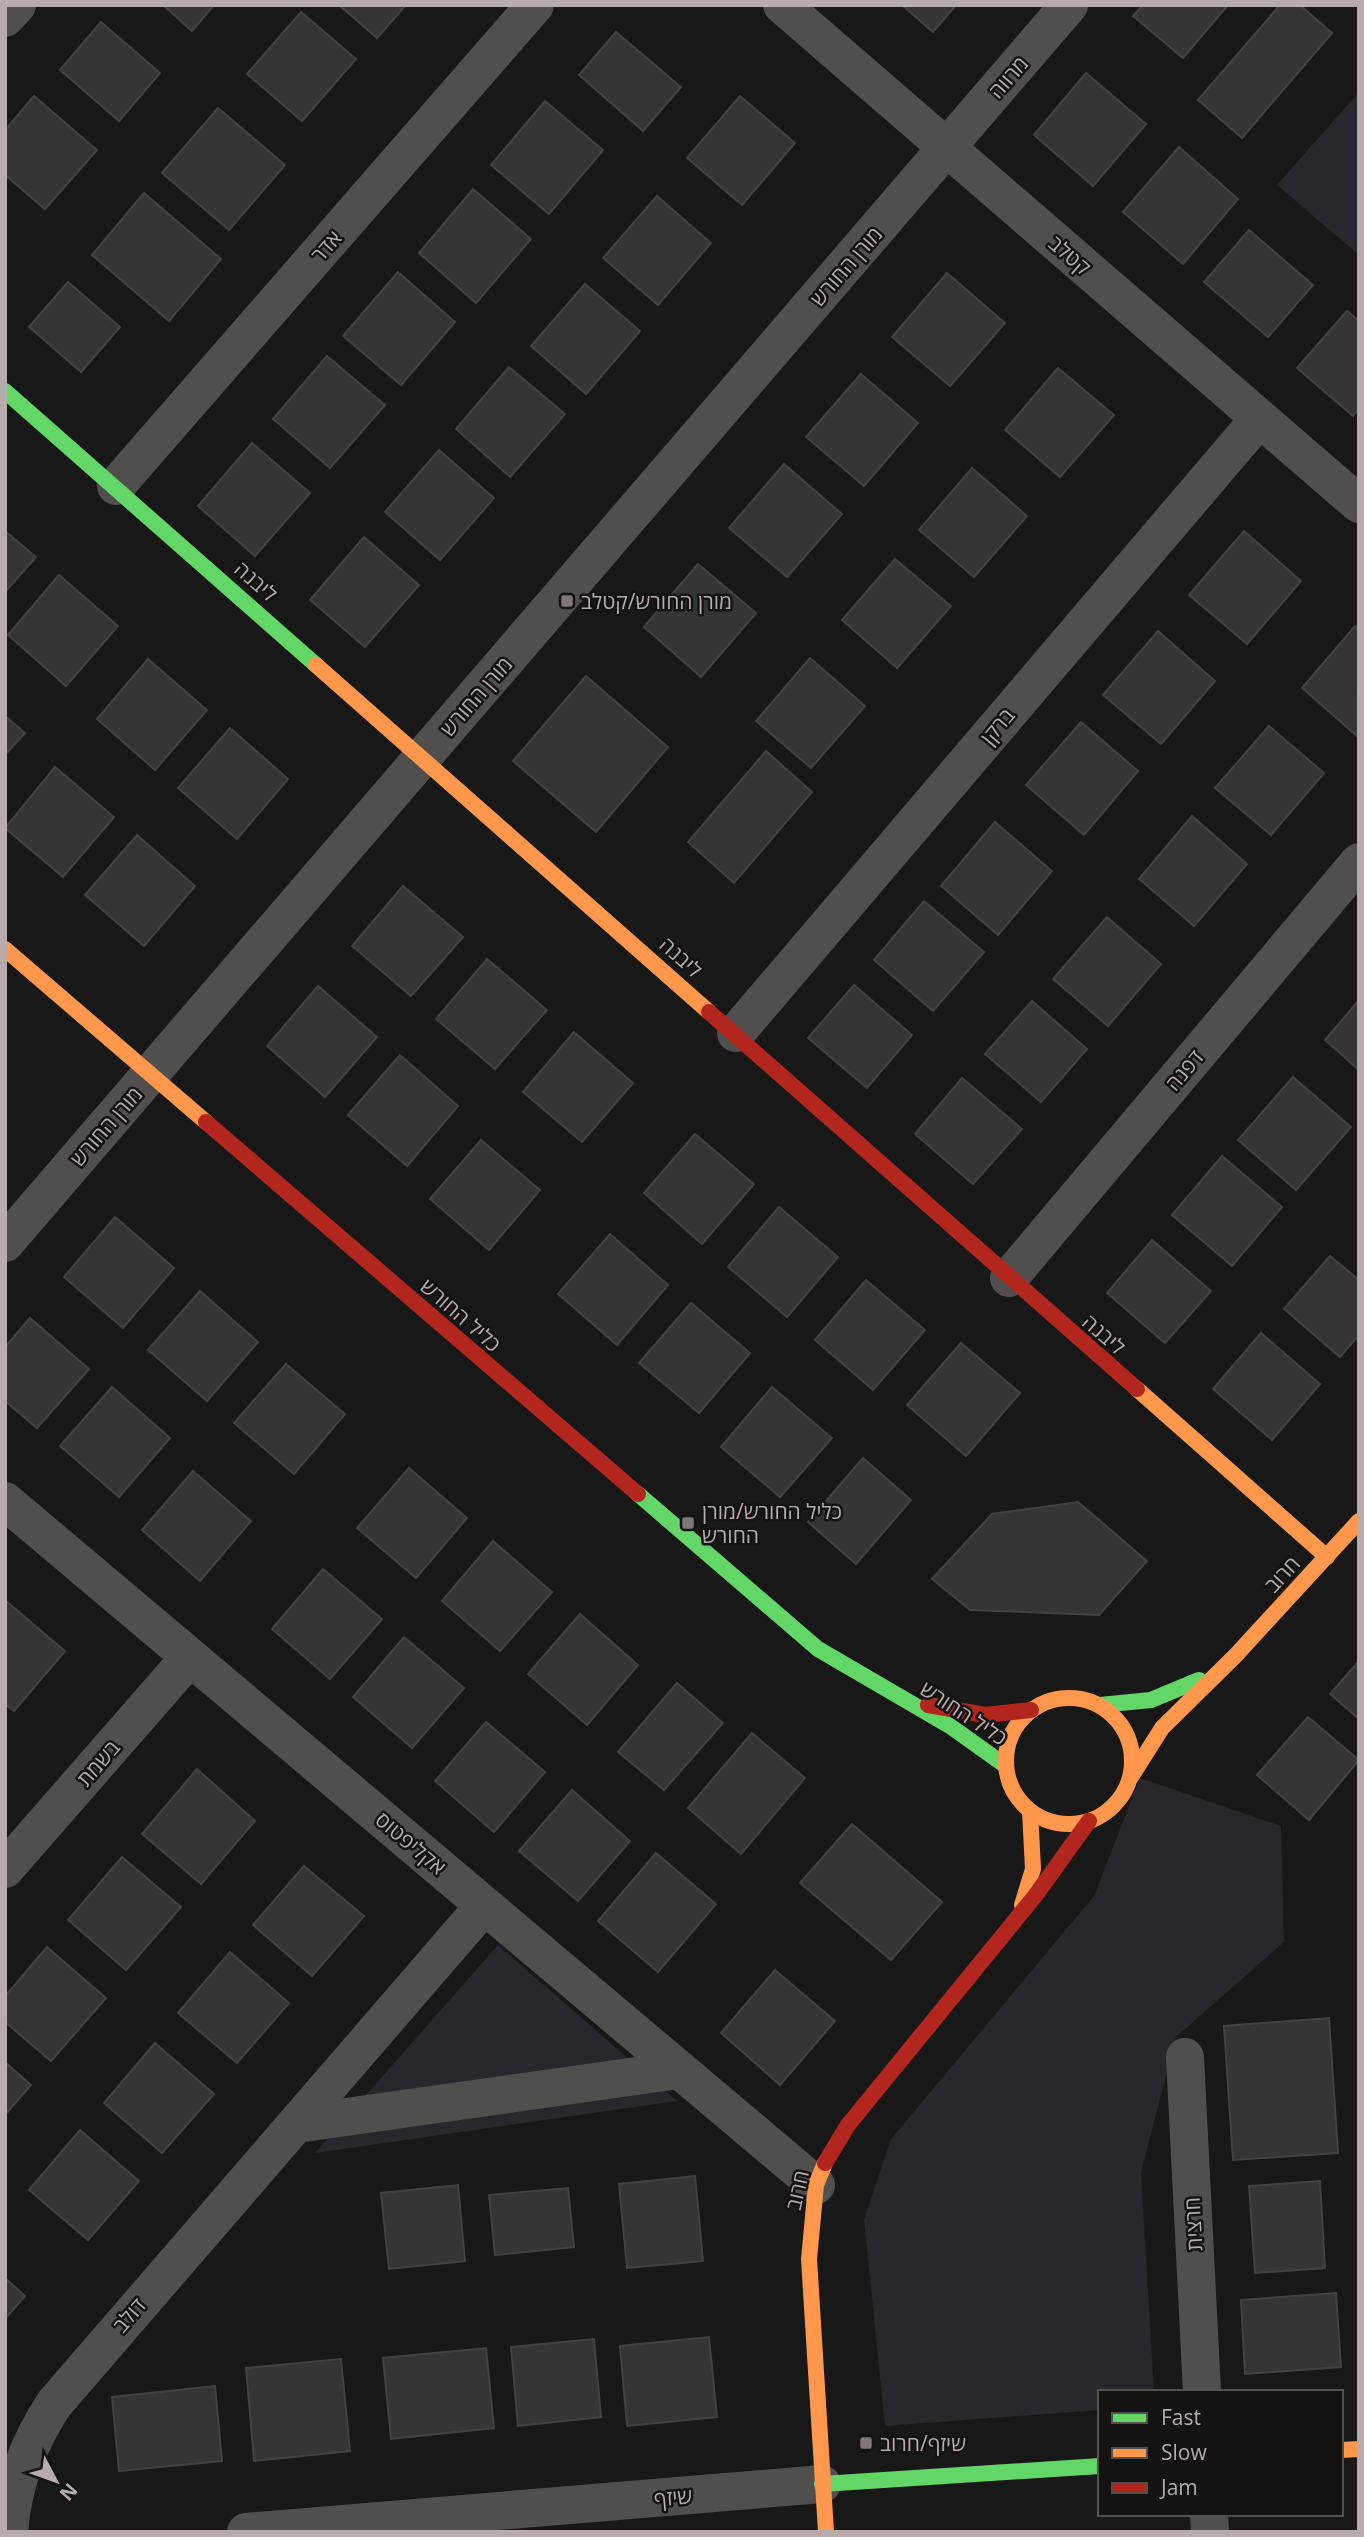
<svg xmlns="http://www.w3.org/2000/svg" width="1364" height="2537" font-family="'Open Sans',Heebo,sans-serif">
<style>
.green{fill:#29262d}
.building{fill:#363434;stroke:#454142;stroke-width:2}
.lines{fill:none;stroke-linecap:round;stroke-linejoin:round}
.street{stroke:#514e4e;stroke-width:38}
.fast{stroke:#63d668;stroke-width:16}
.slow{stroke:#ff974d;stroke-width:16}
.jam{stroke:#b3261e;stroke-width:16}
.poi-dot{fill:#807878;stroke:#141312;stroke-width:2.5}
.labels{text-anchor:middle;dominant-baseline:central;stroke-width:5;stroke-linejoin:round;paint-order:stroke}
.street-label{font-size:21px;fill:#b7abac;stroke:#141312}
.poi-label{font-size:21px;fill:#b7abac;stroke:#141312;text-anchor:start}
</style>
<rect width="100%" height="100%" fill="#191818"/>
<g class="green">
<polygon points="1359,92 1359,255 1277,185"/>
<polygon points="1140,1778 1281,1826 1284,1942 1176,2037 1141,2172 1154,2392 1100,2392 1100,2410 885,2426 864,2220 891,2139 1094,1896"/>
<polygon points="498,1945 677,2101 315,2153"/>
</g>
<g class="building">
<polygon points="163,5 214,5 192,31"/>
<polygon points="339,5 406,5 377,38"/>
<polygon points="902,5 956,5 933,32"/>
<polygon points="1143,5 1228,5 1183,58 1133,16"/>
<polygon points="1280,5 1300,5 1332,33 1242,138 1198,100"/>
<polygon points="301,12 356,59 302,121 247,74"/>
<polygon points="101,22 160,73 119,121 60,70"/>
<polygon points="616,32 681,87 643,131 579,75"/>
<polygon points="1086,73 1146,124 1093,186 1034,135"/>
<polygon points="34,96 97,150 45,209 5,175 5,130"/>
<polygon points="740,96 795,143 742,205 687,158"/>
<polygon points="545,101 603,150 549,214 491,165"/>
<polygon points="218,108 285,165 229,230 162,173"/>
<polygon points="1179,147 1238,199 1183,264 1123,212"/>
<polygon points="473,189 531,239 476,303 419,253"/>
<polygon points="144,193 221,259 169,321 92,255"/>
<polygon points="657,196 711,243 658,305 603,258"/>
<polygon points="1249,230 1313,285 1268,337 1204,282"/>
<polygon points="398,272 455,322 401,385 343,336"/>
<polygon points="947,273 1005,323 950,386 892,337"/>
<polygon points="68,282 120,327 81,372 29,327"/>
<polygon points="585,284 640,331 586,394 531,346"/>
<polygon points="1347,311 1359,321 1359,409 1353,416 1297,368"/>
<polygon points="327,356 385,405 330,468 273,419"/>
<polygon points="509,367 565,414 510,477 456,429"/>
<polygon points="1058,368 1114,415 1060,477 1005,430"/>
<polygon points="861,374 918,423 864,486 806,437"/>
<polygon points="252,443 310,493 255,556 198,506"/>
<polygon points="439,450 494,498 440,560 385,512"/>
<polygon points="784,464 842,514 787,577 729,528"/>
<polygon points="972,468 1027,516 974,577 919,530"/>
<polygon points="5,531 36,557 5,592"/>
<polygon points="1244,531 1301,581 1247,644 1189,595"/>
<polygon points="364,537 419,585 365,647 310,600"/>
<polygon points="895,559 951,606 897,668 842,620"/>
<polygon points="698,564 756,613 701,677 644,627"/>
<polygon points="59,575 118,626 66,686 8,635"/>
<polygon points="1355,626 1359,629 1357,736 1302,688"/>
<polygon points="1158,631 1215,681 1161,744 1103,695"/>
<polygon points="810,658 865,706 811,768 756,721"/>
<polygon points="148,659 207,710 155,770 97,719"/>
<polygon points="586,676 668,747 596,832 513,761"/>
<polygon points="5,716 25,733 5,755"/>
<polygon points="1081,722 1138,771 1084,835 1026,785"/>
<polygon points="1269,726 1324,773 1271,835 1215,788"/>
<polygon points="230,728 288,779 237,839 178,788"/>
<polygon points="766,751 812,792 734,883 688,842"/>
<polygon points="55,767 114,817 63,877 5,828"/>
<polygon points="1192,816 1247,864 1194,926 1139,879"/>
<polygon points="995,822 1052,871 998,935 941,886"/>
<polygon points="137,835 195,886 144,946 85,895"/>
<polygon points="403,886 463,937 411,996 352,946"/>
<polygon points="924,901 984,952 933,1011 874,960"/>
<polygon points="1107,917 1161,964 1108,1026 1053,979"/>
<polygon points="487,959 547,1010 495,1069 436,1019"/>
<polygon points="854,985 912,1035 867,1088 808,1038"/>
<polygon points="318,986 377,1037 325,1097 267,1046"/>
<polygon points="1359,1000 1359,1070 1325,1040"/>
<polygon points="1032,1001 1087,1049 1041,1102 985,1054"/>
<polygon points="574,1032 633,1083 582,1142 523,1092"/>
<polygon points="400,1055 458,1106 407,1166 348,1115"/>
<polygon points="1293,1077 1351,1127 1296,1190 1238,1140"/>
<polygon points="962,1078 1022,1129 973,1184 915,1134"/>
<polygon points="695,1134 754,1184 702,1244 644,1193"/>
<polygon points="481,1140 540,1190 489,1250 430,1199"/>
<polygon points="1222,1156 1282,1207 1232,1266 1172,1215"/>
<polygon points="779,1207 838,1257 787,1317 728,1267"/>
<polygon points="115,1217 174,1268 123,1328 64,1277"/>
<polygon points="610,1234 668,1285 617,1345 558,1294"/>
<polygon points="1152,1240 1211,1291 1165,1343 1107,1293"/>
<polygon points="1330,1256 1359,1280 1359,1335 1340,1357 1284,1309"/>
<polygon points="866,1280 925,1330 873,1390 815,1340"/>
<polygon points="200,1291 258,1342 207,1401 148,1350"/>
<polygon points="691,1303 750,1353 699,1413 639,1363"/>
<polygon points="30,1318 89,1369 37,1428 5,1401 5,1347"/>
<polygon points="1261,1333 1320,1384 1272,1440 1213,1389"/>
<polygon points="961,1343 1020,1393 966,1456 907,1405"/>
<polygon points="286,1364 345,1414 294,1474 234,1423"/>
<polygon points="112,1387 170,1438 119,1497 60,1446"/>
<polygon points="772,1387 832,1438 780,1497 721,1447"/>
<polygon points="863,1458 911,1500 856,1564 808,1522"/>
<polygon points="409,1468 467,1518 416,1578 357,1528"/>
<polygon points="193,1471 251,1521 200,1581 142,1530"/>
<polygon points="1078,1502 1147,1561 1099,1615 970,1610 932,1579 992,1514"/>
<polygon points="493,1541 552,1592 500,1651 442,1601"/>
<polygon points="323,1569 382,1619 330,1679 272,1629"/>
<polygon points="6,1601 65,1651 14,1711 5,1704"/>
<polygon points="580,1614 638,1665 587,1725 528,1674"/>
<polygon points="404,1637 464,1688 412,1748 353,1697"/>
<polygon points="1359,1661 1359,1719 1330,1694"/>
<polygon points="677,1683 723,1723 664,1790 618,1752"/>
<polygon points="1308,1717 1359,1760 1309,1820 1257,1775"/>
<polygon points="486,1722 545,1772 494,1832 435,1781"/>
<polygon points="752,1733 805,1778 741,1854 688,1808"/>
<polygon points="197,1769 255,1821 201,1884 142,1834"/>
<polygon points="572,1790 630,1841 578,1901 519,1851"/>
<polygon points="852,1824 942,1902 891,1960 800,1883"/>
<polygon points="656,1853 716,1904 658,1972 598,1921"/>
<polygon points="122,1857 181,1907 126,1970 68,1920"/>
<polygon points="304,1866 364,1916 312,1976 253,1925"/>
<polygon points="47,1947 106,1998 51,2061 5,2022 5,1996"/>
<polygon points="230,1952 289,2003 237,2063 178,2013"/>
<polygon points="775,1970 835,2021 780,2085 721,2033"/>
<polygon points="1329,2018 1338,2153 1233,2160 1224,2026"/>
<polygon points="155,2043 214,2094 162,2153 104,2103"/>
<polygon points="5,2062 31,2085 5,2115"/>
<polygon points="80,2130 139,2181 88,2240 29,2190"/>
<polygon points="695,2176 703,2261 627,2268 619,2184"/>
<polygon points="1320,2181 1325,2268 1255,2273 1249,2186"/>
<polygon points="458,2185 465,2261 389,2269 381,2193"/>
<polygon points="568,2188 574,2247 495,2255 489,2195"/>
<polygon points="5,2278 25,2296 5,2319"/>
<polygon points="1336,2293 1341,2367 1245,2374 1241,2300"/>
<polygon points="709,2337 717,2417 627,2426 620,2346"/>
<polygon points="594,2339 601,2417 518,2426 511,2347"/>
<polygon points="486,2348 494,2428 391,2439 383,2358"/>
<polygon points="341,2359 350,2451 254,2461 246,2368"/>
<polygon points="215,2386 222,2461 119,2471 112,2397"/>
</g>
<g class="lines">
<g class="street">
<polyline points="782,5 1359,504"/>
<polyline points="5,18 17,5"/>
<polyline points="116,486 535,5"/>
<polyline points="736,1033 1259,419"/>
<polyline points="5,1243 1069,5"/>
<polyline points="1009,1278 1359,862"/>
<polyline points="5,1501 816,2185"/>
<polyline points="5,1869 190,1657"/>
<polyline points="1185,2057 1202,2392"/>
<polyline points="296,2124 679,2070"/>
<polyline points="1209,2514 1210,2532"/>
<path d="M9,2532C13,2483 28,2444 54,2404L484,1906"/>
<polyline points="246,2532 822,2484"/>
</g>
<g class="fast">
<polyline points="5,391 316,665"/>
<polyline points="638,1494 818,1649 950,1726 1006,1766"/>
<polyline points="1100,1705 1151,1700 1199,1680"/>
<polyline points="822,2484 1100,2466"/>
</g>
<g class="slow">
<polyline points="316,665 709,1012"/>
<polyline points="5,949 206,1122"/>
<polyline points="1137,1389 1327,1557"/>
<circle cx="1069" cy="1761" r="63"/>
<polyline points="1131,1777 1162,1728 1236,1655 1359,1521"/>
<polyline points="1022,1905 1033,1869 1030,1811"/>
<polyline points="825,2163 816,2185 809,2259 826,2532"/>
<polyline points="1341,2450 1359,2449"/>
</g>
<g class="jam">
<polyline points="709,1012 1137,1389"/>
<polyline points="206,1122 638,1494"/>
<polyline points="928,1705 985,1715 1031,1710"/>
<polyline points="825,2163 848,2125 1035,1896 1089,1821"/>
</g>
</g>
<g class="poi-dot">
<rect x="560" y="594" width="14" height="14" rx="3.5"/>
<rect x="681" y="1516" width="14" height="14" rx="3.5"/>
<rect x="859" y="2436" width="14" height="14" rx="3.5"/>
</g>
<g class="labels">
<g class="street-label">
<text transform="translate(1008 77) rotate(-49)">מרווה</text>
<text transform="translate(326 246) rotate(-49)">אדר</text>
<text transform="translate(1070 255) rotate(41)">קטלב</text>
<text transform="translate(846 266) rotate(-49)">מורן החורש</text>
<text transform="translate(256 581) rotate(41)">ליבנה</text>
<text transform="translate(476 696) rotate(-49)">מורן החורש</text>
<text transform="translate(997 726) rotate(-50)">ברקן</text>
<text transform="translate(681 957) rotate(42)">ליבנה</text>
<text transform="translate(1184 1070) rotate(-50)">דפנה</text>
<text transform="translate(106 1126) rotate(-49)">מורן החורש</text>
<text transform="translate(461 1315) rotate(41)">כליל החורש</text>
<text transform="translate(1104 1334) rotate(41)">ליבנה</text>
<text transform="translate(1282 1574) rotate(-47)">חרוב</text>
<text transform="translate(964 1713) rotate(33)">כליל החורש</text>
<text transform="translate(98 1763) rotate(-49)">בשמת</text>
<text transform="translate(411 1843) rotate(40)">אקליפטוס</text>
<text transform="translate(797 2190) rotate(-77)">חרוב</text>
<text transform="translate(1193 2224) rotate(-93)">חרצית</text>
<text transform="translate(129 2315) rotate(-49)">דולב</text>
<text transform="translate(673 2497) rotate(-5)">שיזף</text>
</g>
<g class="poi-label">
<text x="581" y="601">מורן החורש/קטלב</text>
<text x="702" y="1511">כליל החורש/מורן<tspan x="702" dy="24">החורש</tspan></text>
<text x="880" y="2443">שיזף/חרוב</text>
</g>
</g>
<rect width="1364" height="2537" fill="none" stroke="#b7abac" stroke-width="14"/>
<rect x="1098" y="2390" width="245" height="126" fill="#141312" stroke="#555050" stroke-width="2"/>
<rect x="1112" y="2413" width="35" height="10" fill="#63d668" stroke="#555050" stroke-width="2"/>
<text x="1161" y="2425" font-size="21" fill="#b7abac">Fast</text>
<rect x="1112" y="2448" width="35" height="10" fill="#ff974d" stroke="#555050" stroke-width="2"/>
<text x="1161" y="2460" font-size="21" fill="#b7abac">Slow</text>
<rect x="1112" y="2483" width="35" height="10" fill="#b3261e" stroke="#555050" stroke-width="2"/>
<text x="1161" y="2495" font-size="21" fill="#b7abac">Jam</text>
<g transform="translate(56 2481) rotate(131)" stroke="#141312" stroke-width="5" paint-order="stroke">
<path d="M0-5L12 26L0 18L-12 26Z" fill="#b7abac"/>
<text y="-10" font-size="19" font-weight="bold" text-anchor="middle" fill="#b7abac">N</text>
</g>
</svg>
